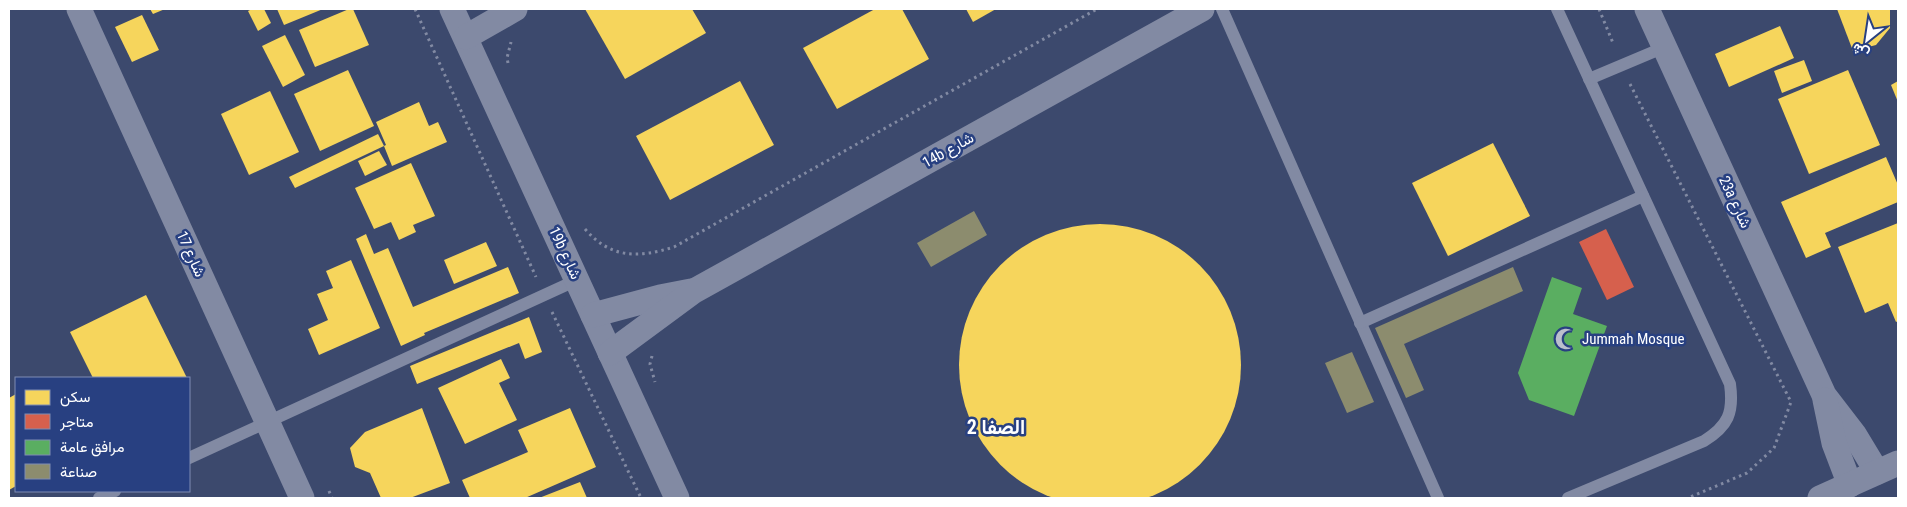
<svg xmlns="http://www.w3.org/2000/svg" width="1907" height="507" font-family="'Roboto Condensed',Vazirmatn,sans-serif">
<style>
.homes{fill:#f6d55c}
.shops{fill:#d6604d}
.public{fill:#5aae61}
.industry{fill:#8c8c6e}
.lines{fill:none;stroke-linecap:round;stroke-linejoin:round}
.path{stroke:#828aa3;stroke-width:3;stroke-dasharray:2.5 4;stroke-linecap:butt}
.service{stroke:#828aa3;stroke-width:12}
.minor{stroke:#828aa3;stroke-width:25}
.labels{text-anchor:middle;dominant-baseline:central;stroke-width:5;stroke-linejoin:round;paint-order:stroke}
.street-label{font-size:15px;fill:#fff;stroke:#284081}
.poi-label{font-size:15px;fill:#fff;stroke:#284081;text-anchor:start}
.district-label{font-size:20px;font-weight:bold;fill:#fff;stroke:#284081}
</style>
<rect width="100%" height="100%" fill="#3c496d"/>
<g class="homes">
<polygon points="150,9 165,9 153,14"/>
<polygon points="252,9 264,9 271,23 258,31 248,11"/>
<polygon points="277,9 323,9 284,25"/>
<polygon points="349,9 353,9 369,45 315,67 299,30"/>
<polygon points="585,9 692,9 706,33 625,79"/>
<polygon points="875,9 902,9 929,59 837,109 803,48"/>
<polygon points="966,9 996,9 973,22"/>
<polygon points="1837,9 1890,9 1890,28 1876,45 1853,51"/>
<polygon points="142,15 159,50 132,62 115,27"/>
<polygon points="1780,26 1794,58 1729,87 1715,54"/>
<polygon points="285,35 305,75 283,87 262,46"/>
<polygon points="1804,60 1812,81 1782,93 1774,71"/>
<polygon points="348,70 374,126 320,151 294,94"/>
<polygon points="1848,70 1880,145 1809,174 1778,99"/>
<polygon points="740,81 774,145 670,200 636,136"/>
<polygon points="1898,81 1898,102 1891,85"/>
<polygon points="270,91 299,152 249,175 221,114"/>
<polygon points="419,102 429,126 438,122 447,142 392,166 384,146 386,145 376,122"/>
<polygon points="378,134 384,146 295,188 289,177"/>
<polygon points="1493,143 1530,216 1448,256 1412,183"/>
<polygon points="379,151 387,165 365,176 358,161"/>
<polygon points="1886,157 1898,185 1898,202 1825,233 1831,247 1806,258 1781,202"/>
<polygon points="411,163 435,216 413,225 416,232 399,240 391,222 374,229 355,188"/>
<polygon points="1898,223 1898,321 1896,322 1888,303 1865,313 1838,247"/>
<circle cx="1100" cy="365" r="141"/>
<polygon points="366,234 374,254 388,248 413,307 508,267 519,293 424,333 425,335 401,346 356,239"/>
<polygon points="486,242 497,266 454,284 444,260"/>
<polygon points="351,260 380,328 319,355 308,329 328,320 317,294 333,288 326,271"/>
<polygon points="146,295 187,378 93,378 70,332"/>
<polygon points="529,317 542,352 525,359 519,343 417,384 410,366"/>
<polygon points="501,359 510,378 499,383 517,420 465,444 438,388"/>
<polygon points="16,394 16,486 9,490 9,398"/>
<polygon points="422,408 450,483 410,498 381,498 370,473 355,467 350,448 365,432"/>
<polygon points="570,408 596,467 525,498 470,498 462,480 528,452 518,430"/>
<polygon points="580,482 587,498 539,498"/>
</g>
<polygon class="shops" points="1606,229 1634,287 1607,300 1579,242"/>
<polygon class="public" points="1552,277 1582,288 1573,314 1607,326 1574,416 1529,400 1518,373"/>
<g class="industry">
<polygon points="974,211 987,235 931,267 917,243"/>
<polygon points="1513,267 1523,291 1404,344 1424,390 1406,398 1375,328"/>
<polygon points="1352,352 1374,402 1347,413 1325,363"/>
</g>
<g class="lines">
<g class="path">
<polyline points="415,9 536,277"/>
<polyline points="1599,9 1613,43"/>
<polyline points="508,63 507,58 511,42"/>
<polyline points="1630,84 1791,402 1774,448 1747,473 1688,498"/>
<path d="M585,229C611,259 638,258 674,247L1097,9"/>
<polyline points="552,312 641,498"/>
<polyline points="652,356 650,364 655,382"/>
<polyline points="329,491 332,498"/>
</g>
<g class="service">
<polyline points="1222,9 1438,498"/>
<path d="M1557,9L1730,384C1734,413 1728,426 1704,441L1568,498"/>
<polyline points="1589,79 1665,47"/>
<polyline points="1360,323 1643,196"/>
<polyline points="189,458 577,280"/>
<polyline points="99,498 115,491"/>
</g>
<g class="minor">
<polyline points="79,9 302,498"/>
<polyline points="452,9 677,498"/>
<polyline points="1647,9 1824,395 1854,434 1877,472"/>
<polyline points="466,37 515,9"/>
<polyline points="593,315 660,297 691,291"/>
<polyline points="610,353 694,291 1202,9"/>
<polyline points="1825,400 1834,443 1850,485"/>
<polyline points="1820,498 1898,463"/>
</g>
</g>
<defs>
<g id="mosque-bare" transform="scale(1.725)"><path d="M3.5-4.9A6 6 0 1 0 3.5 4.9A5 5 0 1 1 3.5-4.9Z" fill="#bbbfcc" stroke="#284081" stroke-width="2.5" paint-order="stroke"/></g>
</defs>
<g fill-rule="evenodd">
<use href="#mosque-bare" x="1566" y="339"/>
</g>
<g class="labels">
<g class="street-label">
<text transform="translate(948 150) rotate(-29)">14b شارع</text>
<text transform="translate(1735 202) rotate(65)">23a شارع</text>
<text transform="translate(565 253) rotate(65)">19b شارع</text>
<text transform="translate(191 254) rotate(66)">شارع 17</text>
</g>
<g class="poi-label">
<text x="1582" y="339">Jummah Mosque</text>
</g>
<g class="district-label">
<text x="996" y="427">الصفا 2</text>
</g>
</g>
<rect width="1907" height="507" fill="none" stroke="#ffffff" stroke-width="20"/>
<rect x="15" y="377" width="175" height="115" fill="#284081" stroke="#7e8cb3"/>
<rect x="25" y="390" width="25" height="15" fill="#f6d55c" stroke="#7e8cb3"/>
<text x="60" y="402" font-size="15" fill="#ffffff">سكن</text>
<rect x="25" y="414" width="25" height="15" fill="#d6604d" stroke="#7e8cb3"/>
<text x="60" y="427" font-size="15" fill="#ffffff">متاجر</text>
<rect x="25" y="440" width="25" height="15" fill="#5aae61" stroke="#7e8cb3"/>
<text x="60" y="452" font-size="15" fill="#ffffff">مرافق عامة</text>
<rect x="25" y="464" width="25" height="15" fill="#8c8c6e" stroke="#7e8cb3"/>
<text x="60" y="477" font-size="15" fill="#ffffff">صناعة</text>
<g transform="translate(1867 40) rotate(210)" stroke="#284081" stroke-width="4" paint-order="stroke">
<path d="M0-4L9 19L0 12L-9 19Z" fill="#ffffff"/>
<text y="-8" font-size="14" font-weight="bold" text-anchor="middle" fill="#ffffff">ش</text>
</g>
</svg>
